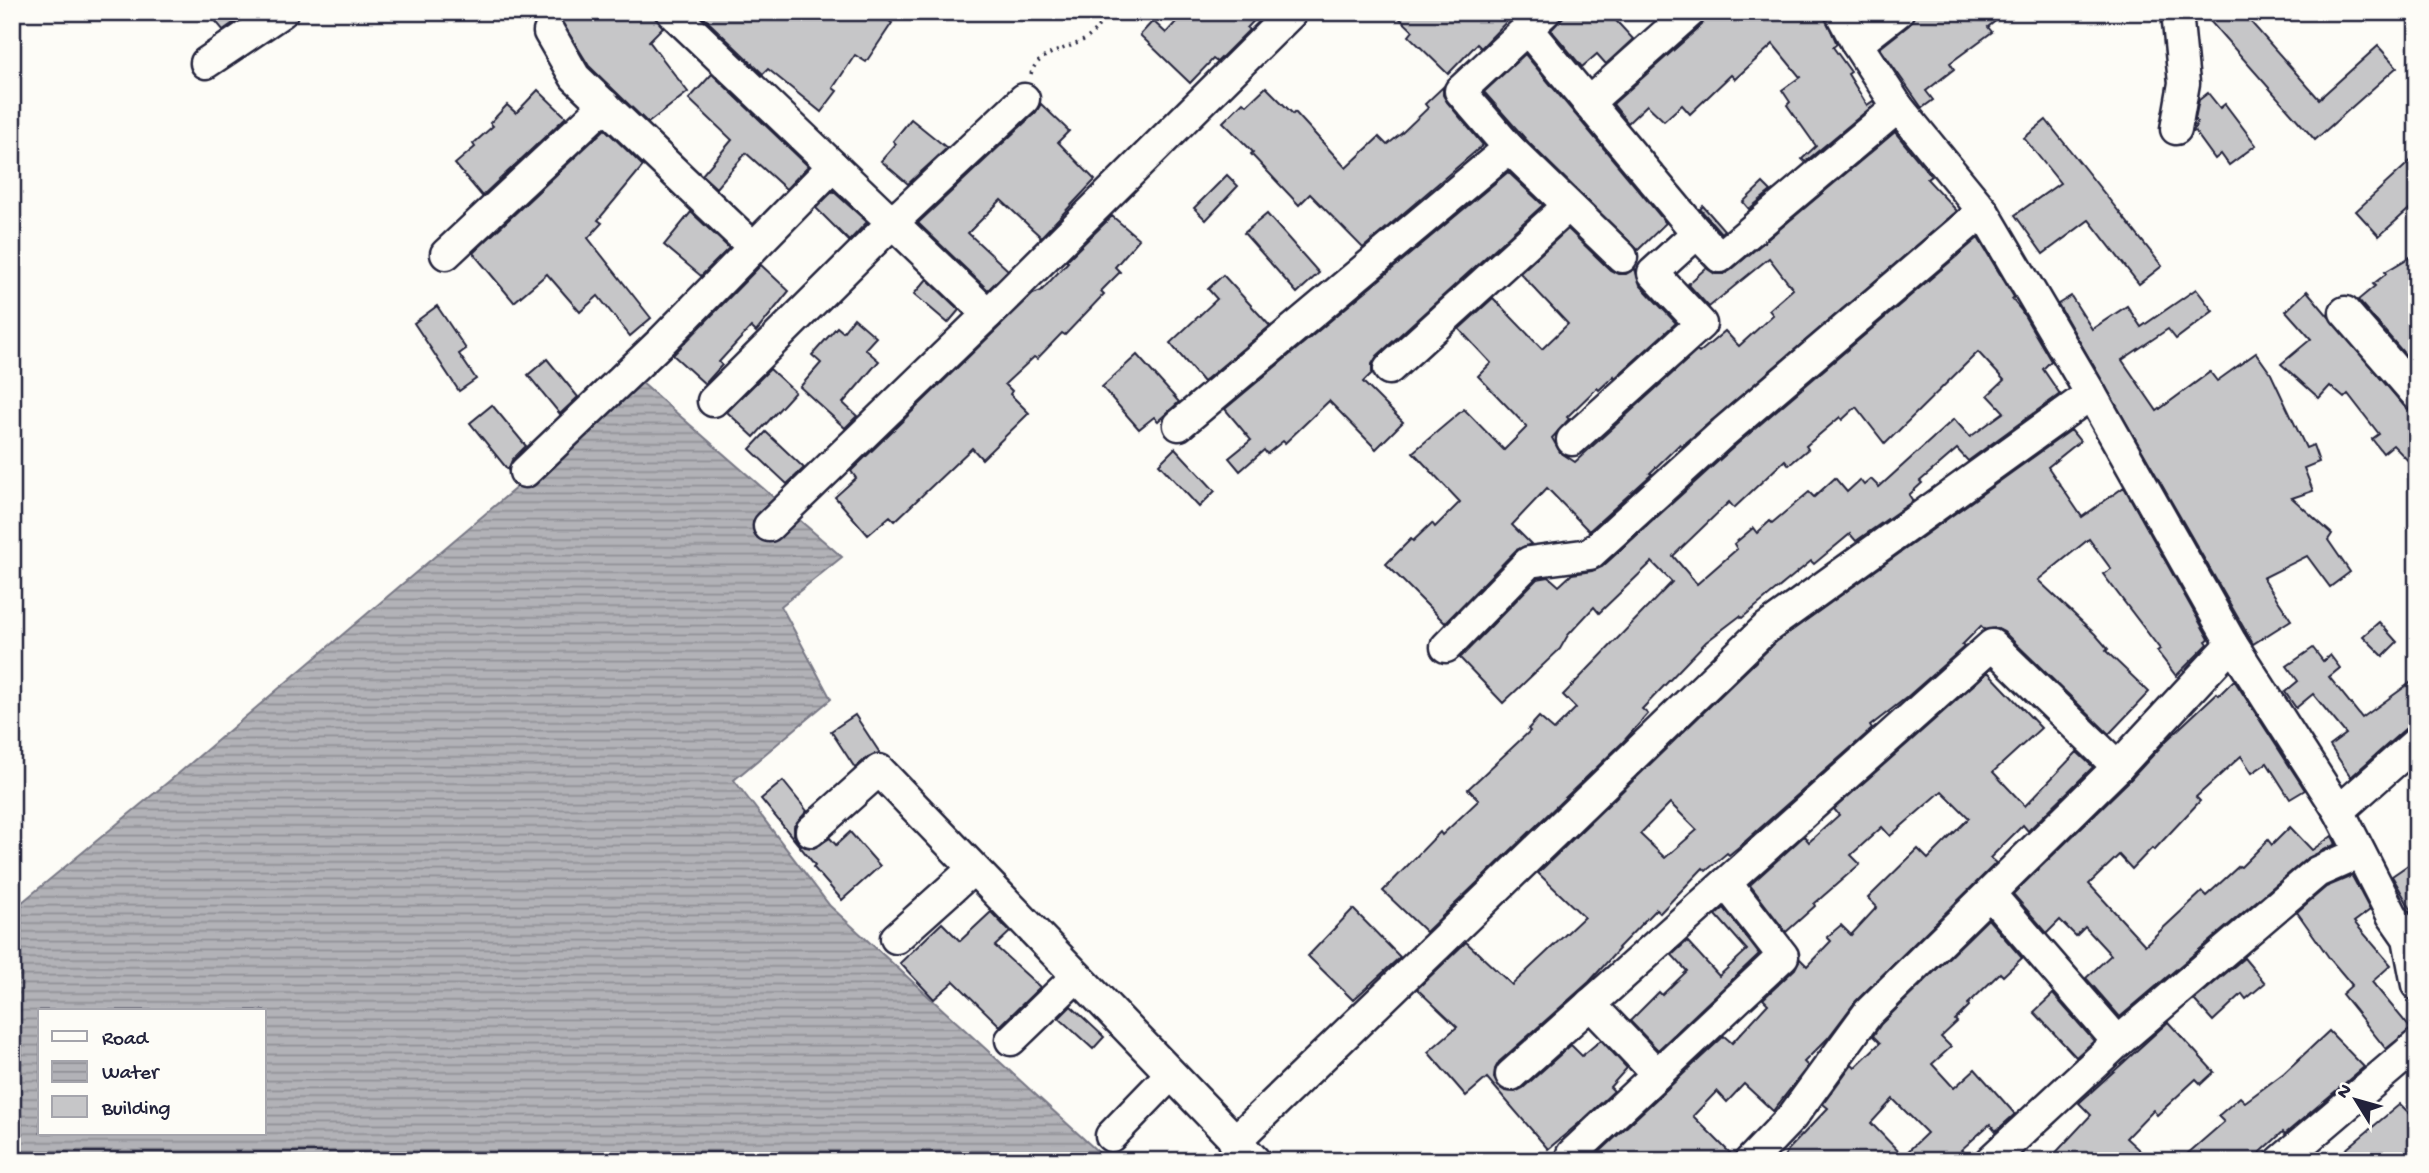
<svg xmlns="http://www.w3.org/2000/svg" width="2429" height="1173" font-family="'Gochi Hand',sans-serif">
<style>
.water{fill:url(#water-rules);stroke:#787885;stroke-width:2;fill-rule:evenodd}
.building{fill:#c6c6c8;stroke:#22223b;stroke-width:2;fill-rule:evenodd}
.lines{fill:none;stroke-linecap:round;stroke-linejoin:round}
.minor-casing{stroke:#22223b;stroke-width:35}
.path{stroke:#22223b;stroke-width:3.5;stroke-dasharray:2 5;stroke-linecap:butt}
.minor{stroke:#fdfcf7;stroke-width:30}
</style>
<defs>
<pattern id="water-rules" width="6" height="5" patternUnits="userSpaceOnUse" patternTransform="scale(1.75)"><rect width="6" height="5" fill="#b2b2b7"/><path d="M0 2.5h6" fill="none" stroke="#909096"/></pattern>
</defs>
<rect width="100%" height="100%" fill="#fdfcf7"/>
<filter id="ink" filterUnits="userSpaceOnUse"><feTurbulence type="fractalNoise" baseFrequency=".0143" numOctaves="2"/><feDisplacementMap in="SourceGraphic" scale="14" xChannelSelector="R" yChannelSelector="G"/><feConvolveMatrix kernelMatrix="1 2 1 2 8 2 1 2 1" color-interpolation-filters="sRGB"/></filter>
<g filter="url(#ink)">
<path class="water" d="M641,382L842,557L781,606L831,699L734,780L830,906L1108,1161H12V905L15,908L179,773ZM40,1010H264V1133H40Z"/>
<g class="building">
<polygon points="208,12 249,12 223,30"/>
<polygon points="568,12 655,12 655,18 663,27 649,41 688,92 648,123 589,66 560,19"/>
<polygon points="698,12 876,12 892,23 866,62 855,55 833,88 837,91 821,112 768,69 763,74"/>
<polygon points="1185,12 1262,12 1247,28 1249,30 1217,62 1213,59 1190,83 1140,35 1153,21 1166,33"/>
<polygon points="1393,12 1516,12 1481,48 1477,44 1448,74 1409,36 1413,31"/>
<polygon points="1568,12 1608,12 1633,39 1606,64 1597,54 1582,67 1551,30"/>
<polygon points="1707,12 1759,12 1765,19 1775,12 1823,12 1837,44 1833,47 1851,72 1848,74 1867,105 1873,101 1875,104 1805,162 1802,159 1816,146 1787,105 1790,102 1782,90 1800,77 1773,44 1735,79 1731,75 1690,114 1682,105 1664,121 1647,105 1628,123 1613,104 1702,25"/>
<polygon points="1915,12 2007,12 1988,27 1992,32 1950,63 1954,69 1926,91 1933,100 1922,108 1880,48 1909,25"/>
<polygon points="2202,12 2242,12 2319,99 2378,46 2397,67 2315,140"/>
<polygon points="1525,54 1666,223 1638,250 1530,144 1484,92"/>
<polygon points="712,74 808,166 786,189 746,153 716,188 702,175 732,140 689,99"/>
<polygon points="1266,87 1293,114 1295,112 1346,168 1379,137 1387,145 1402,133 1428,108 1425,104 1443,87 1443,95 1447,102 1483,145 1363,248 1310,194 1299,205 1251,154 1253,152 1223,122 1243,102 1247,105"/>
<polygon points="538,90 566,117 482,196 455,164 475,147 473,144 493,126 490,123 507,105 516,113"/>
<polygon points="2208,93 2220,108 2225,104 2256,145 2229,165 2221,154 2215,159 2194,130 2197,122 2195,119 2199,100"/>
<polygon points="1041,104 1069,131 1058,142 1095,180 1041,237 1001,200 968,233 1008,270 988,290 918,223 1036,112"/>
<polygon points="911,119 947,148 908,184 881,161 896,144 893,141"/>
<polygon points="2046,120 2162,266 2139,284 2089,220 2043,254 2015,215 2060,183 2024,138"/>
<polygon points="605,129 643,166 598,220 602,223 588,238 651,318 630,336 598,296 580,312 547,274 514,302 473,253"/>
<polygon points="1895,132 1931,176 1927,179 1957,211 1682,446 1680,444 1650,473 1652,474 1589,531 1547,488 1512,525 1531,544 1516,550 1445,623 1386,564 1411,539 1413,541 1432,523 1435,527 1460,502 1413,452 1464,409 1504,450 1527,427 1478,376 1491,363 1459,329 1493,298 1542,349 1568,324 1520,273 1568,229 1610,270 1618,274 1626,274 1635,269 1640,285 1676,323 1615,378 1614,376 1599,390 1597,388 1567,417 1569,419 1552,438 1560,452 1575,462 1697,351 1699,353 1725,331 1739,346 1773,315 1769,310 1793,289 1769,258 1709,307 1688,284 1706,268 1715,274 1724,274 1731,270"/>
<polygon points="2417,155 2417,202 2379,236 2356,211"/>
<polygon points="1508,172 1543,205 1377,356 1372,364 1372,373 1363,382 1403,422 1376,449 1329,401 1285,443 1283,441 1267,454 1264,450 1240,471 1229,458 1251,440 1225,409"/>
<polygon points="1227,175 1238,186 1206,220 1194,208"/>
<polygon points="1763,183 1771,191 1749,209 1743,202"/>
<polygon points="833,191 867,222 849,241 816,208"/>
<polygon points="1703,206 1724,230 1721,233 1700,209"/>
<polygon points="691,212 729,248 701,276 664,245"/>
<polygon points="1267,214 1319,273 1297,293 1244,233"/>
<polygon points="1112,216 1139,239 1115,267 1120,272 1101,291 1104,294 1065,335 1062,333 1037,359 1034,357 1005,384 1012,391 1010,394 1029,413 982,459 972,448 895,521 890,516 868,535 835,497 856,478 851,471 1033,294 1041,291 1068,262 1066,261"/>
<path d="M1978,238L2014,297L2012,299L2021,310L2051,361L2043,369L2060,394L1968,461L1957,449L1920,481L1922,483L1909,495L1913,501L1856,541L1850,534L1814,564L1811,561L1742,618L1740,616L1706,642L1642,709L1648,714L1622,743L1426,932L1383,891L1440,832L1442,835L1479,800L1468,789L1530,731L1528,729L1539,717L1554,730L1576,708L1563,695L1672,582L1652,562L1599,613L1594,607L1568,635L1560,649L1503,703L1460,658L1537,579L1549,577L1559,586L1572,574L1592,571L1602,567L1736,445ZM1978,352L2004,380L1988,395L2004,412L1970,437L1954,419L1879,487L1871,479L1864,485L1860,480L1847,492L1835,478L1814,497L1809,492L1772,523L1770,521L1757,533L1753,528L1734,544L1737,549L1697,584L1673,556L1729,502L1734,508L1785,460L1789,465L1808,449L1806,446L1840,417L1842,420L1856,407L1885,444Z"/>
<polygon points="2417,253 2417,364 2414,365 2358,300 2375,286 2373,284 2386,274 2385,272"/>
<polygon points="761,265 789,291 756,332 751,327 719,362 722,365 705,384 673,355"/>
<polygon points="1223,275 1270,326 1203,382 1170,343 1217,299 1208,289"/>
<polygon points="927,279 959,310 948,323 914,294"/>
<polygon points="2196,289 2213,311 2176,339 2168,329 2122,360 2157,411 2210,372 2217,381 2256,353 2271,374 2306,448 2313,445 2319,462 2304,468 2313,491 2292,498 2332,534 2328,540 2350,572 2330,587 2307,556 2263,578 2291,620 2253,644 2058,304 2071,296 2092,329 2127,306 2141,327"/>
<polygon points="2307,291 2404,406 2417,412 2417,470 2393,445 2383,453 2372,439 2379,434 2348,394 2344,398 2330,386 2319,398 2281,364 2311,339 2286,311"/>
<polygon points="437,306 466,349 459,354 476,379 459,391 414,323"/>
<polygon points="854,318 876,337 865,349 879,361 843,403 857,416 845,428 800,387 821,363 812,355 837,327 843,332"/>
<polygon points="1137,355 1179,402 1158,421 1154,417 1139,429 1102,387"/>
<polygon points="547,359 578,397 560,414 528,375"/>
<polygon points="770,369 795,392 754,437 727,412"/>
<polygon points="492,405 526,446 512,460 508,470 470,423"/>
<path d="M2071,430L2080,441L2048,467L2082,517L2124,487L2209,639L2206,641L2208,644L2176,676L2157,651L2160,649L2103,574L2111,569L2089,539L2038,580L2095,634L2108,649L2106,651L2149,692L2109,734L2004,632L1996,628L1985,630L1981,626L1962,645L1964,647L1906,698L1870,726L1872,729L1740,846L1729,855L1727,853L1706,871L1703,868L1660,913L1656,909L1618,948L1619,949L1589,982L1499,1062L1495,1069L1494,1078L1498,1086L1505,1091L1515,1092L1523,1088L1571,1045L1582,1056L1601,1040L1627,1068L1610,1087L1614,1091L1584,1119L1548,1149L1487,1078L1466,1096L1428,1052L1457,1027L1417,989L1466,942L1512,985L1584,917L1538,873L1776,642ZM1670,803L1697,830L1665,858L1640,834Z"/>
<polygon points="766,432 804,468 787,484 750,449"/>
<polygon points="1175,448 1215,491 1199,507 1159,464"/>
<polygon points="2379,622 2397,642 2383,656 2363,636"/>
<polygon points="2313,648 2323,661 2330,655 2340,668 2329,677 2362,718 2417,678 2417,725 2405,729 2351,777 2330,746 2346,734 2313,694 2296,708 2285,692 2298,681 2287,666"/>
<polygon points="1988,672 2041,728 1993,772 2025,806 2077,752 2093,767 2028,831 2023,825 1990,858 1996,863 1856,1001 1828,1038 1804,1062 1808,1066 1773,1111 1744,1084 1727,1102 1717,1091 1693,1116 1733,1156 1733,1161 1590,1161 1724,1036 1732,1043 1768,1004 1763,999 1795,969 1800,959 1807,966 1831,941 1827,937 1841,925 1851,935 1877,907 1868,898 1918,849 1928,859 1969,818 1942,791 1890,836 1882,827 1851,855 1860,864 1814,904 1815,906 1786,932 1750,885 1804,836 1809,842 1839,815 1834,809"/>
<polygon points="2234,680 2305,790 2290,799 2267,763 2252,773 2241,756 2196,797 2200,801 2154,850 2152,848 2132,869 2119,855 2089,884 2145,945 2202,892 2206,896 2239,866 2241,867 2268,840 2272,845 2290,827 2312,850 2332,836 2336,844 2306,859 2120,1017 2086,978 2111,955 2085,927 2076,936 2060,920 2047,933 2013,894 2131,779 2167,740 2217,693 2219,695"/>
<polygon points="855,715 880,753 868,757 855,768 831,731"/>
<polygon points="783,781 807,811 794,826 794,835 798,843 805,847 814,848 830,838 836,845 850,832 880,866 842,900 813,867 815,865 761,799"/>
<polygon points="2417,859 2417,920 2392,876"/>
<polygon points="2352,876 2370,910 2354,922 2391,965 2372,982 2411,1029 2386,1049 2342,994 2352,985 2330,959 2297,912 2326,887"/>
<polygon points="1724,908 1759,954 1658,1050 1630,1021 1659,992 1662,995 1687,971 1672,955 1687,941 1719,976 1747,950 1716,915"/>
<polygon points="1353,909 1400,957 1353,1000 1308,956"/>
<polygon points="991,912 1010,932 995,946 1040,987 1000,1026 954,981 934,999 900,963 942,923 960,941"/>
<path d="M1988,919L2022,958L2003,976L2000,973L1968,1004L1969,1006L1955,1020L1957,1022L1941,1037L1951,1047L1932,1064L1954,1088L1975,1069L2015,1114L1996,1131L1990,1124L1961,1150L1971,1161H1781L1789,1149L1828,1108L1823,1104L1852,1064L1855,1067L1880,1043L1873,1036L1881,1024ZM1893,1099L1927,1133L1903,1156L1871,1123Z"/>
<polygon points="2244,958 2265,983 2246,999 2242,994 2213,1021 2194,1000"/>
<polygon points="2053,994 2094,1041 2076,1057 2034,1012"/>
<polygon points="1071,1006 1104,1037 1093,1049 1059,1018"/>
<polygon points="2168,1022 2214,1072 2201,1084 2196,1079 2157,1115 2153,1110 2126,1138 2151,1161 2048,1161 2091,1115 2079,1103"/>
<polygon points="2329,1031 2364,1067 2285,1134 2283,1132 2251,1161 2179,1161 2224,1122 2218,1116 2240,1097 2245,1102 2284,1073"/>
<polygon points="2400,1104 2417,1121 2417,1161 2332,1161"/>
</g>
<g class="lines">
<g class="minor-casing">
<g id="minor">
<polyline points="672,12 988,314"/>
<polyline points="1545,12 1460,91 1509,148 1622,257"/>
<polyline points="1840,12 1857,44 1898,107 1983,211 2091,394 2232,644 2339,811 2392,915 2408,938 2417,985"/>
<polyline points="1527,29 1697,233 1720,257 1898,107"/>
<polyline points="549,32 575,77 753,247"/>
<polyline points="1857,44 1898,12"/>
<polyline points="206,63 282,12"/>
<polyline points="1588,103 1690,12"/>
<polyline points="2176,129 2184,83 2177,12"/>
<polyline points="446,254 605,105"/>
<polyline points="2345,312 2417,395"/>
<polyline points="1389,369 1568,206"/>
<polyline points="713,401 891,224 1024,99"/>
<polyline points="1179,425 1509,148"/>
<polyline points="1572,440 1701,324 1653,273 1697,233"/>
<polyline points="525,472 661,342 833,166"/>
<polyline points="769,526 988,314 1292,12"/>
<polyline points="1446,647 1529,562 1590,554 1724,432 1983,211"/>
<polyline points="2339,811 2417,742"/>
<polyline points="811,831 879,770 1255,1161"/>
<polyline points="1990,894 2118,1042"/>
<polyline points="896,938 973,869"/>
<polyline points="1590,1004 1657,1074"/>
<polyline points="1011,1040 1076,977"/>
<polyline points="1511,1075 1992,645 2118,767"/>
<polyline points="1111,1136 1170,1075"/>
<polyline points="1234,1142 1765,629 2091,394"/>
<polyline points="1572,1154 1783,956 1726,883"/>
<polyline points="1750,1161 1792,1117 1868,1013 2118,767 2232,644"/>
<polyline points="1990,1161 2118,1042 2317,872 2360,853"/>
<polyline points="2281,1161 2417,1045"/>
</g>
</g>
<path class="path" d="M1031,74C1039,48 1073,51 1091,35C1097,29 1103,19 1108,12"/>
<use href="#minor" class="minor"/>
</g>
</g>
<rect width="2429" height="1173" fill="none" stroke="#fdfcf7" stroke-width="42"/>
<rect x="21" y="21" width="2387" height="1131" fill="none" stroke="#22223b" stroke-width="2.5" filter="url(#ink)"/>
<rect x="38" y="1009" width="228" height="126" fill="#fdfcf7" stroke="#a5a5ac" stroke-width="2"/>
<rect x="52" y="1031" width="35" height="10" fill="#fdfcf7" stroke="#a5a5ac" stroke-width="2"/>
<text x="102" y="1044" font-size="21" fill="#22223b">Road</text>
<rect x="52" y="1061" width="35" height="21" fill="url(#water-rules)" stroke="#a5a5ac" stroke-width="2"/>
<text x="102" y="1078" font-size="21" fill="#22223b">Water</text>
<rect x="52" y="1096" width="35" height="21" fill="#c6c6c8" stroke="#a5a5ac" stroke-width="2"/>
<text x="102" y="1114" font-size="21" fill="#22223b">Building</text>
<g transform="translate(2356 1100) rotate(307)" stroke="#fdfcf7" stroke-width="5" paint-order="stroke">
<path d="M0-5L12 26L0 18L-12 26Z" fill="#22223b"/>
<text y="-10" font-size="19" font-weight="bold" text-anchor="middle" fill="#22223b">N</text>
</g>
</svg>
